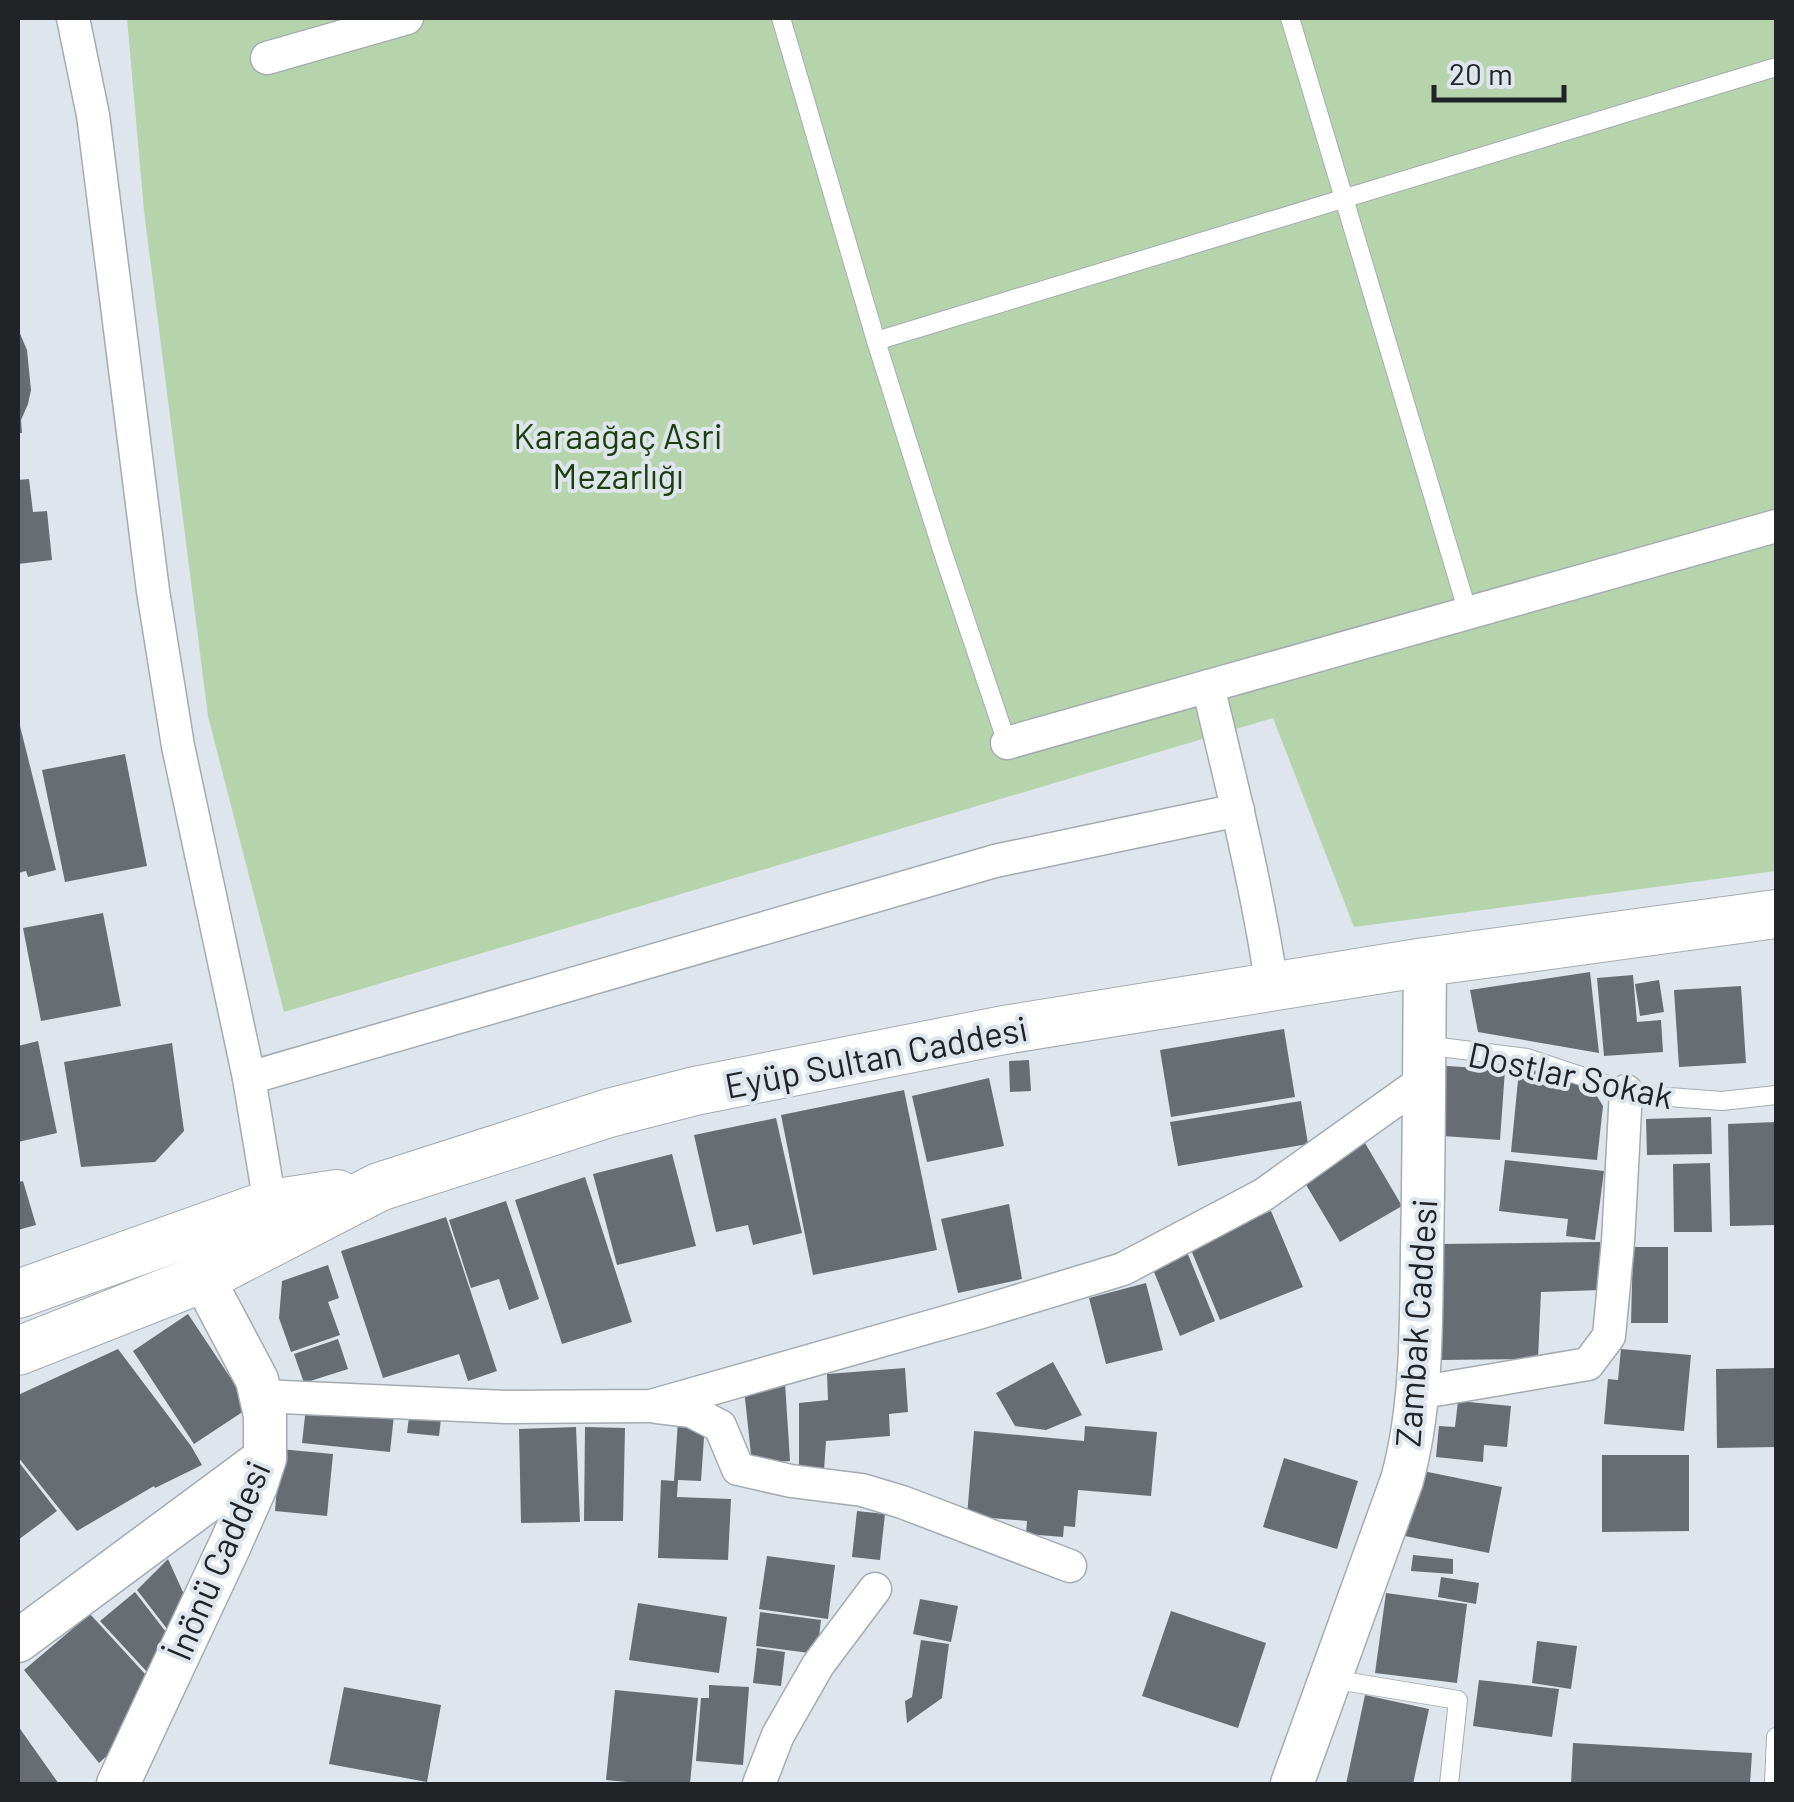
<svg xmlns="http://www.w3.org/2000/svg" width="1794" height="1802" font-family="Barlow,sans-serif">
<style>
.green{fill:#b6d4ac}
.building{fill:#686d73}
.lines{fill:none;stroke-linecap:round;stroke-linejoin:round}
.service-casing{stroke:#a5abb2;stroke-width:20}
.minor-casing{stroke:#a5abb2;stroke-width:35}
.tertiary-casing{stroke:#a5abb2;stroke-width:45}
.secondary-casing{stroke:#a5abb2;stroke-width:50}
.service{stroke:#fff;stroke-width:18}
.minor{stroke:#fff;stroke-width:32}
.tertiary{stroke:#fff;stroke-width:42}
.secondary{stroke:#fff;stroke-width:48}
.labels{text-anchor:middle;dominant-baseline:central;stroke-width:8;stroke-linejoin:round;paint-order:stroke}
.park-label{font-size:35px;fill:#1b3f0c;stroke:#dee5ec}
.street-label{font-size:35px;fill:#212326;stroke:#dee5ec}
</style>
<rect width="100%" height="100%" fill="#dee5ec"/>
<polygon class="green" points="127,18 1776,18 1776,871 1354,927 1273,718 284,1012 208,716 144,211"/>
<g class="building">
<polygon points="18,329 27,350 31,390 28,404 21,420 22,433 18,433"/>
<polygon points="29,479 33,512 47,511 52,560 18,564 18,480"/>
<polygon points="18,718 56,870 28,877 26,871 18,873"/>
<polygon points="125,754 147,866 65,882 42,770"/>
<polygon points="103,913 121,1006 41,1021 23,928"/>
<polygon points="1590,972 1599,1053 1478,1032 1470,990"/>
<polygon points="1633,975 1637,1022 1661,1020 1663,1052 1604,1056 1597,978"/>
<polygon points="1659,980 1664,1012 1640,1016 1635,984"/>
<polygon points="1741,986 1746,1063 1679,1067 1674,990"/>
<polygon points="1284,1029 1295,1097 1171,1117 1160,1050"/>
<polygon points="38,1041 57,1133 18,1142 18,1046"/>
<polygon points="172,1043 184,1131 155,1162 81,1167 64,1062"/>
<polygon points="1029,1060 1031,1091 1010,1092 1009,1061"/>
<polygon points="1434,1065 1505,1070 1500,1140 1429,1135"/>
<polygon points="1519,1070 1562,1071 1587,1080 1603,1106 1597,1160 1511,1152"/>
<polygon points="989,1078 1004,1146 927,1162 912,1096"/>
<polygon points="904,1090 937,1250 813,1275 781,1115"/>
<polygon points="1301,1101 1308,1144 1178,1166 1170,1122"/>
<polygon points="1711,1117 1712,1154 1647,1155 1646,1119"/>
<polygon points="776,1118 802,1233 753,1245 748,1225 716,1232 694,1135"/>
<polygon points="1776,1122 1776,1225 1730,1226 1728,1124"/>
<polygon points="1365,1143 1402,1206 1340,1242 1302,1178"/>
<polygon points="672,1154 696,1246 617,1265 593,1174"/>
<polygon points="1505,1160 1604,1171 1595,1240 1566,1236 1568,1219 1499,1211"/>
<polygon points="1710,1163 1712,1232 1674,1232 1673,1164"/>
<polygon points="585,1177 632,1322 562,1344 515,1200"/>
<polygon points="23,1181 36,1225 18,1230 18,1182"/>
<polygon points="506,1201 539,1299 509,1310 499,1279 471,1288 449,1220"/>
<polygon points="1009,1204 1022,1279 958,1293 941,1219"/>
<polygon points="1271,1211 1303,1287 1220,1320 1189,1245"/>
<polygon points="446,1217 497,1371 468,1381 459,1354 383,1378 341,1251"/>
<polygon points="1600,1242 1601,1290 1541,1292 1538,1359 1439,1360 1439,1244"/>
<polygon points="1185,1247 1215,1321 1180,1336 1150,1262"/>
<polygon points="1633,1247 1668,1247 1668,1323 1631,1323"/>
<polygon points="328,1265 339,1298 328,1302 340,1335 291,1352 279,1318 282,1281"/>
<polygon points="1146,1283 1163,1350 1106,1364 1089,1298"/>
<polygon points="188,1314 250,1407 194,1444 133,1351"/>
<polygon points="338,1339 348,1369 304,1383 294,1354"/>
<polygon points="118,1349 191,1446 202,1465 155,1488 154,1486 77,1531 18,1457 18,1395"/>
<polygon points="1621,1349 1691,1355 1684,1431 1604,1424 1608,1379 1618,1380"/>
<polygon points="1053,1362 1082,1415 1046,1430 1015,1426 996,1393"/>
<polygon points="905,1368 908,1412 889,1414 890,1436 826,1441 824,1470 799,1468 799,1403 828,1400 827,1374"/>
<polygon points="1776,1368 1776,1447 1717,1448 1716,1369"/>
<polygon points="785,1382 790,1461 752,1464 744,1389"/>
<polygon points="1458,1401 1511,1406 1507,1447 1484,1445 1483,1462 1436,1457 1439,1426 1455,1427"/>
<polygon points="306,1407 394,1415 390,1452 302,1443"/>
<polygon points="409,1417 441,1419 439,1436 407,1433"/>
<polygon points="678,1421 705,1423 701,1481 678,1480 677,1497 731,1499 728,1560 658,1558 661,1480 674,1481"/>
<polygon points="1085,1426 1157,1432 1151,1496 1078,1490 1075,1527 1064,1526 1063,1537 1026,1534 1027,1521 967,1516 974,1431 1084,1441"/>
<polygon points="576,1427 580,1522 521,1523 519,1429"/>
<polygon points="585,1427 625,1428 623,1521 584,1521"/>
<polygon points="280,1449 333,1454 327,1516 275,1511"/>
<polygon points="1602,1455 1689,1455 1689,1531 1602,1532"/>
<polygon points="1284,1458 1358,1481 1337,1549 1263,1527"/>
<polygon points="18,1461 57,1511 18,1540"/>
<polygon points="1413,1469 1502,1487 1489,1553 1400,1535"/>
<polygon points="857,1511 885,1514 880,1560 852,1557"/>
<polygon points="1413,1555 1453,1559 1453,1574 1411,1571"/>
<polygon points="767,1556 835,1565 828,1619 759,1609"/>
<polygon points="168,1559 187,1601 171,1634 137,1590"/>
<polygon points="1441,1577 1479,1583 1476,1604 1438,1597"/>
<polygon points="135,1592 169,1636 148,1673 100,1621"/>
<polygon points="1386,1593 1467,1604 1457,1683 1375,1673"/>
<polygon points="920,1599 958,1606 951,1642 913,1634"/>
<polygon points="638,1603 727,1617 719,1673 629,1660"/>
<polygon points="1171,1611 1266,1643 1238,1728 1142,1696"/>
<polygon points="760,1612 821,1620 817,1654 756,1646"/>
<polygon points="90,1614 146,1675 121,1743 99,1763 24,1670"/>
<polygon points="921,1640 949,1644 942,1698 907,1723 905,1701 912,1697"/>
<polygon points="1537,1641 1577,1646 1571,1689 1532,1683"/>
<polygon points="757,1648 785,1652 781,1686 753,1683"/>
<polygon points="1479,1680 1559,1689 1552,1737 1473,1726"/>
<polygon points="709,1685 749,1687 743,1765 696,1761 701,1698 709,1698"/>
<polygon points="344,1687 441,1705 427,1782 329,1764"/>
<polygon points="615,1690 698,1698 690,1784 648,1784 606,1780"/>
<polygon points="1365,1695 1429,1709 1413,1784 1346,1784"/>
<polygon points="18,1726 59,1784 18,1784"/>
<polygon points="1573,1743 1752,1753 1750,1784 1571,1784"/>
</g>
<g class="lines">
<g class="service-casing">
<g id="service">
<polyline points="781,18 876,341 942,550 1007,743"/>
<polyline points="1290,18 1468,613"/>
<polyline points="876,341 1776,67"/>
<polyline points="1424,1045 1527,1058 1626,1091 1656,1096 1722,1101 1776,1095"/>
<polyline points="1331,1679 1458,1700 1449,1784"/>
<polyline points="1774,1784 1776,1737"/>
</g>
</g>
<g class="minor-casing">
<g id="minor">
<polyline points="73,18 93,115 153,591 178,746 249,1078 270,1204"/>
<polyline points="267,58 407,18"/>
<path d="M1208,686C1232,786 1257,886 1272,987"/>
<polyline points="1007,743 1776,526"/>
<polyline points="249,1078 995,861 1238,810"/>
<polyline points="1417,1393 1588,1364 1609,1336 1618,1242 1626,1091"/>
<polyline points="260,1396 506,1407 651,1406 978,1313 1123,1269 1263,1195 1424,1080"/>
<polyline points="657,1407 691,1411 720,1426 738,1469 791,1481 862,1490 902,1502 1070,1566"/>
<polyline points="759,1784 778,1735 818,1665 875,1589"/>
</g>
</g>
<g class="tertiary-casing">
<g id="tertiary">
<polyline points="18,1641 265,1458"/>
<polyline points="118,1784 230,1545 256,1486 265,1458 265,1415 257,1380 203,1278"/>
<path d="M1292,1784L1402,1480C1422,1407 1421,1329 1422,1253C1424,1156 1424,1059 1425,962"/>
</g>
</g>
<g class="secondary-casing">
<g id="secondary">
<polyline points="18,1294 270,1204 337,1194"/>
<polyline points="18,1351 203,1278 379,1187 609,1113 695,1091 1004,1030 1425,962 1776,914"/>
</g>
</g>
<use href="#service" class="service"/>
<use href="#minor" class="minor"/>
<use href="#tertiary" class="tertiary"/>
<use href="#secondary" class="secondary"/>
</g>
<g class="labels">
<g class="park-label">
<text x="618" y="435">Karaağaç Asri<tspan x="618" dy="40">Mezarlığı</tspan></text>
</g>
<g class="street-label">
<text transform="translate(876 1056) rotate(-11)">Eyüp Sultan Caddesi</text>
<text transform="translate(1571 1074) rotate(12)">Dostlar Sokak</text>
<text transform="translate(1415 1323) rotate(-86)">Zambak Caddesi</text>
<text transform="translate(217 1560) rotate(-67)">İnönü Caddesi</text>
</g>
</g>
<rect width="1794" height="1802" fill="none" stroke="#212326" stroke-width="40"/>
<path d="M1434 85v15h130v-15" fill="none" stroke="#212326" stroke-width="5"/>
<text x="1449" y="85" font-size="30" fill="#212326" stroke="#dee5ec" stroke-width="8" paint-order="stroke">20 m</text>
</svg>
